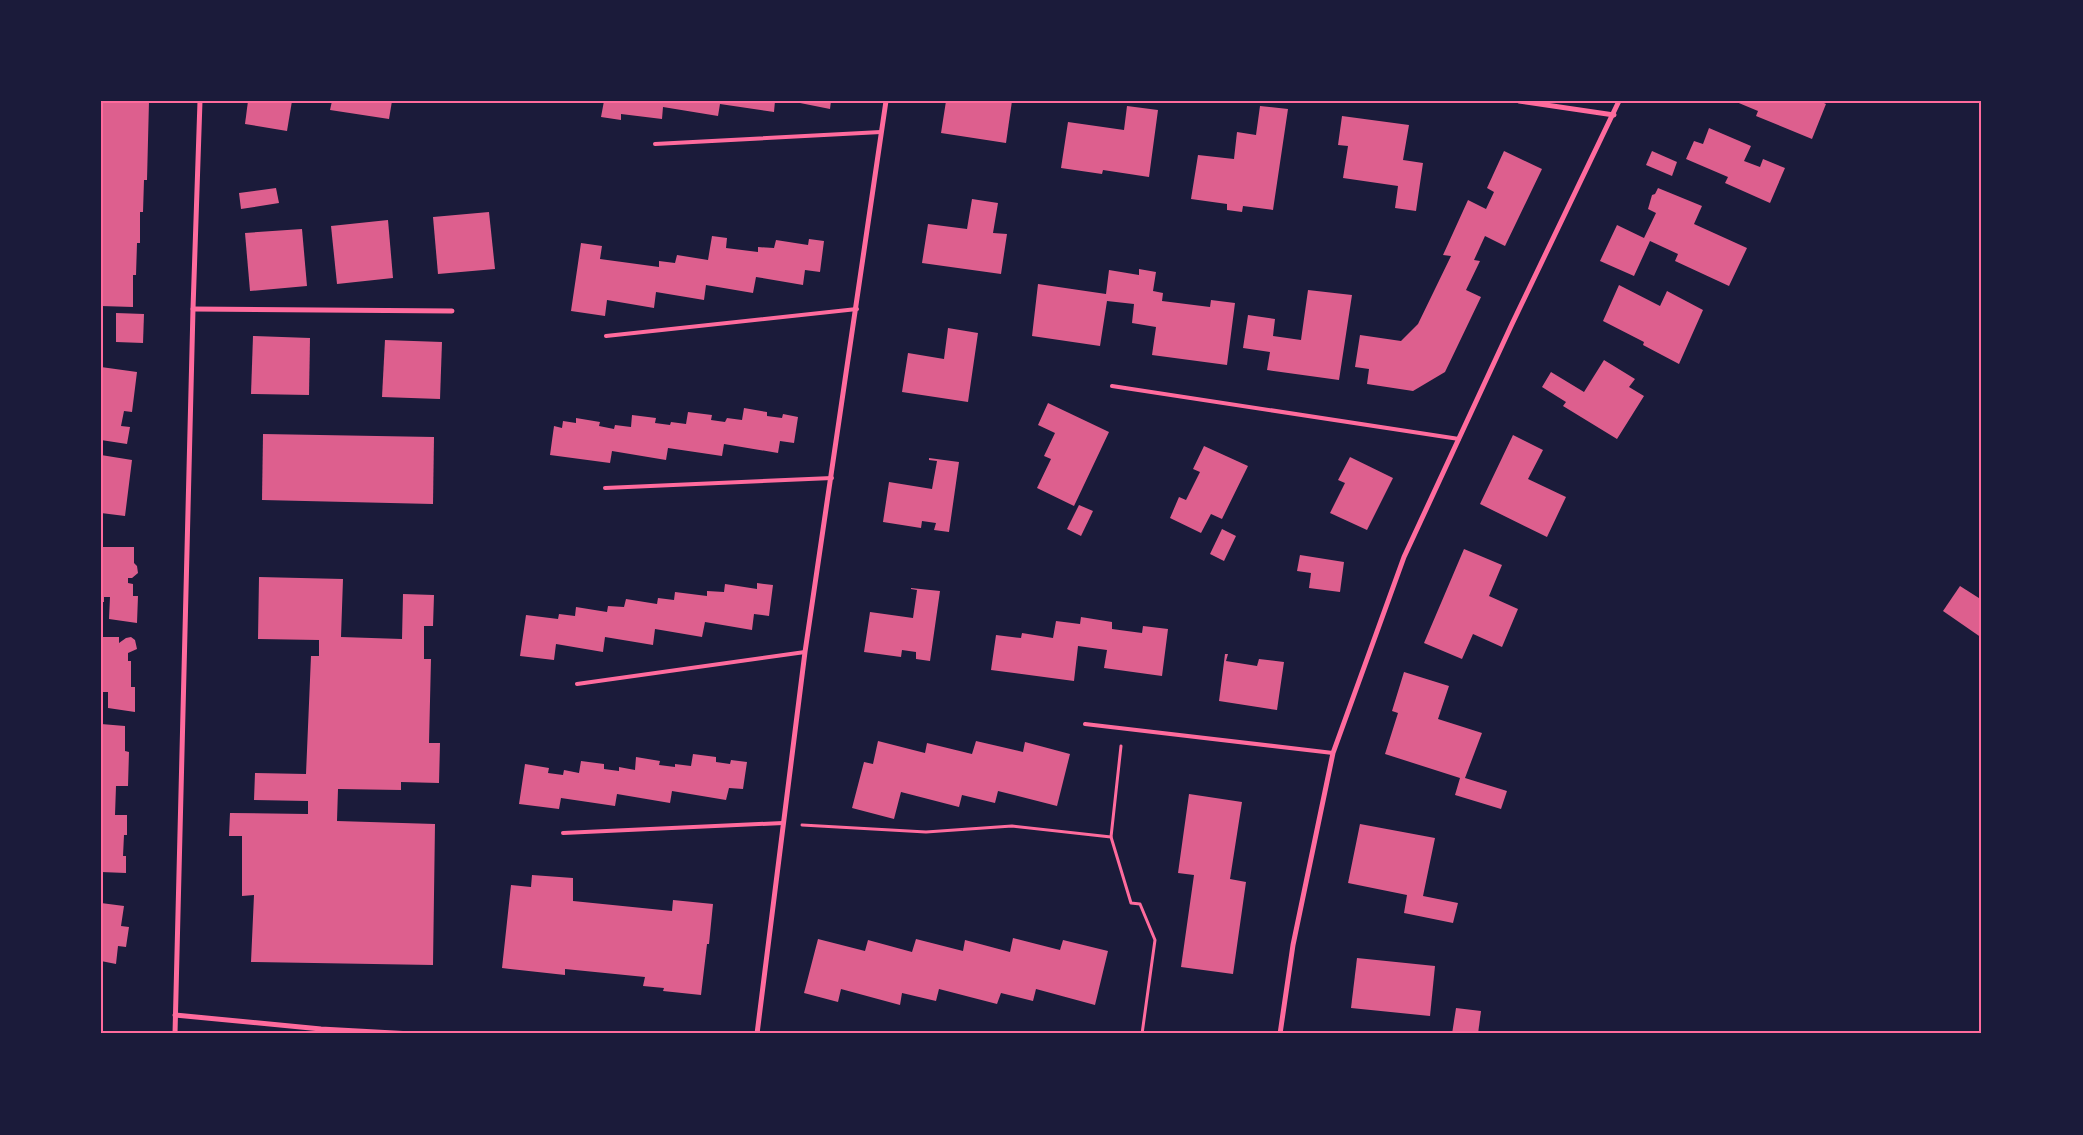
<svg xmlns="http://www.w3.org/2000/svg" width="2083" height="1135" font-family="Jost,sans-serif">
<style>
.building{fill:#dd5f8e}
.lines{fill:none;stroke-linecap:round;stroke-linejoin:round}
.path{stroke:#ff6b9d;stroke-width:3}
.service{stroke:#ff6b9d;stroke-width:4}
.minor{stroke:#ff6b9d;stroke-width:5}
.neatline{fill:none;stroke:#ff6b9d;stroke-width:2}
</style>
<rect width="100%" height="100%" fill="#1b1b3a"/>
<g class="building">
<polygon points="101,101 149,101 147,180 144,180 143,212 140,212 140,243 137,243 136,275 133,275 133,307 101,306"/>
<polygon points="248,101 292,101 287,131 245,124"/>
<polygon points="332,101 392,101 389,119 330,110"/>
<polygon points="604,101 775,101 774,112 720,104 718,116 663,107 662,119 621,114 621,120 601,117"/>
<polygon points="790,101 831,101 830,109"/>
<polygon points="946,101 1012,101 1006,143 941,133"/>
<polygon points="1734,101 1820,101 1826,104 1812,139 1756,116 1758,111"/>
<polygon points="1127,106 1158,110 1149,177 1103,170 1102,174 1061,168 1068,122 1124,130"/>
<polygon points="1260,106 1288,109 1273,210 1243,206 1242,212 1227,210 1227,204 1191,199 1198,155 1234,159 1237,132 1256,135"/>
<polygon points="1342,116 1409,125 1403,160 1423,163 1416,211 1395,208 1398,186 1343,178 1348,146 1338,145"/>
<polygon points="1709,128 1751,146 1744,161 1760,167 1763,159 1785,168 1770,203 1725,183 1728,177 1686,159 1694,141 1703,144"/>
<polygon points="1504,151 1542,169 1505,246 1485,236 1474,260 1480,261 1466,290 1481,297 1445,372 1413,391 1367,384 1369,369 1355,367 1360,335 1401,341 1418,324 1451,256 1443,255 1468,200 1486,209 1494,192 1487,188"/>
<polygon points="1652,151 1677,162 1672,176 1646,165"/>
<polygon points="276,188 279,203 241,209 239,193"/>
<polygon points="1658,188 1702,206 1694,224 1747,248 1729,286 1675,261 1678,254 1650,241 1634,276 1600,261 1617,225 1644,238 1656,213 1648,209 1652,195 1655,194"/>
<polygon points="972,199 998,203 993,233 1007,234 1001,274 922,263 928,224 967,229"/>
<polygon points="489,212 495,269 438,274 433,217"/>
<polygon points="388,220 393,278 337,284 331,226"/>
<polygon points="302,229 307,286 250,291 245,233"/>
<polygon points="712,236 727,238 726,248 758,252 758,247 774,248 776,240 808,245 809,239 824,241 820,272 805,270 803,285 756,277 753,293 706,285 704,300 656,292 654,308 607,300 605,316 571,311 581,243 602,246 600,259 659,267 659,261 675,263 677,255 708,260"/>
<polygon points="1139,269 1156,272 1153,291 1163,293 1162,301 1210,307 1211,300 1235,303 1227,365 1152,355 1156,327 1132,323 1134,304 1107,301 1100,346 1032,336 1038,284 1106,294 1109,270 1139,275"/>
<polygon points="1619,285 1660,306 1667,291 1703,310 1679,364 1643,345 1644,342 1603,321"/>
<polygon points="1308,290 1352,295 1339,380 1267,370 1270,352 1243,348 1248,315 1275,319 1273,336 1301,340"/>
<polygon points="116,313 144,314 143,343 116,342"/>
<polygon points="948,328 978,333 968,402 902,392 908,353 944,359"/>
<polygon points="253,336 310,338 309,395 251,394"/>
<polygon points="385,340 442,342 440,399 382,397"/>
<polygon points="1604,360 1635,379 1629,387 1644,396 1617,439 1563,406 1566,402 1542,387 1551,372 1584,392"/>
<polygon points="101,367 137,372 132,412 124,411 121,426 130,427 127,444 101,440"/>
<polygon points="1048,403 1109,432 1074,506 1037,488 1051,459 1044,456 1055,433 1038,425"/>
<polygon points="744,408 767,412 767,416 782,418 783,414 798,417 794,443 780,441 778,453 724,444 722,456 668,448 666,460 612,451 610,463 550,455 554,426 562,428 563,421 576,423 576,418 600,422 599,426 614,429 615,425 631,427 632,415 656,418 655,423 670,425 671,422 686,424 688,412 712,415 711,420 725,422 727,418 742,420"/>
<polygon points="263,434 434,437 433,504 262,500"/>
<polygon points="1513,435 1543,450 1528,479 1566,497 1547,537 1480,504"/>
<polygon points="1204,446 1248,466 1222,519 1211,514 1201,533 1170,518 1179,497 1186,500 1200,472 1193,469"/>
<polygon points="101,455 132,460 125,516 101,513"/>
<polygon points="1350,457 1393,478 1367,530 1330,513 1345,483 1338,480"/>
<polygon points="929,458 959,462 949,532 934,530 936,523 922,521 921,528 883,522 889,482 932,489 937,461 929,460"/>
<polygon points="1079,505 1093,511 1081,536 1067,529"/>
<polygon points="1222,529 1236,536 1224,561 1210,554"/>
<polygon points="101,547 134,547 134,563 137,566 138,573 132,578 128,578 128,583 133,584 133,596 138,596 137,623 109,619 110,597 104,597 104,602 101,602"/>
<polygon points="1464,549 1502,565 1489,596 1518,609 1502,647 1473,634 1462,659 1424,643"/>
<polygon points="1300,555 1344,562 1340,592 1309,588 1311,573 1297,571"/>
<polygon points="259,577 343,579 341,637 402,639 403,594 434,595 433,626 424,626 424,659 431,659 429,743 440,743 439,783 401,782 401,790 338,789 337,821 435,824 433,965 251,962 254,895 242,896 242,836 229,836 230,813 308,814 308,801 254,800 255,773 306,774 311,656 319,656 319,640 258,639"/>
<polygon points="757,583 773,585 769,616 754,614 752,630 705,622 702,637 655,629 653,645 605,637 603,652 556,644 554,660 520,656 526,615 558,619 559,614 575,616 576,607 607,612 608,606 624,607 626,599 657,604 658,598 674,600 675,592 707,596 707,591 724,592 725,584 757,589"/>
<polygon points="1960,586 1982,600 1982,638 1943,611"/>
<polygon points="911,588 940,591 930,661 916,659 916,652 902,650 901,657 864,652 870,612 913,618 917,590 911,589"/>
<polygon points="1081,617 1112,622 1112,629 1142,633 1143,626 1168,629 1162,676 1104,668 1107,650 1078,646 1074,681 991,670 996,635 1021,638 1022,633 1053,638 1056,621 1080,624"/>
<polygon points="101,637 119,637 119,643 126,638 131,637 135,640 137,649 128,653 128,661 131,661 131,687 135,687 135,712 108,708 108,692 101,692"/>
<polygon points="1225,654 1228,654 1226,661 1257,666 1259,659 1284,662 1277,710 1219,701"/>
<polygon points="1404,672 1449,686 1438,719 1482,733 1465,778 1507,791 1501,809 1455,795 1460,778 1385,754 1398,713 1392,711"/>
<polygon points="101,724 125,726 125,751 129,752 128,786 116,786 115,815 127,815 127,835 124,835 123,856 126,856 126,873 101,872"/>
<polygon points="878,741 925,753 927,743 972,754 976,741 1023,752 1025,742 1070,754 1057,806 998,791 995,803 962,795 959,807 901,792 894,819 852,808 864,762 873,764"/>
<polygon points="693,754 716,757 716,762 730,764 731,760 747,762 743,789 729,788 726,800 672,791 670,803 617,794 615,806 561,798 559,809 519,804 525,764 549,768 548,773 563,775 564,770 579,773 581,761 604,764 604,769 619,771 619,767 635,770 636,757 660,761 659,765 675,767 675,764 691,766"/>
<polygon points="1189,794 1242,802 1230,879 1246,882 1233,974 1181,967 1194,875 1178,873"/>
<polygon points="1360,824 1435,838 1423,896 1458,903 1453,923 1404,913 1407,895 1348,883"/>
<polygon points="532,875 573,878 573,901 672,911 673,900 713,904 709,944 707,944 701,995 663,991 664,988 643,986 645,977 565,969 565,975 502,968 511,885 531,887"/>
<polygon points="101,903 124,906 121,926 129,927 126,947 118,946 116,964 101,961"/>
<polygon points="1013,938 1060,950 1063,940 1108,951 1095,1005 1036,989 1033,1001 1001,993 997,1004 939,989 936,1001 902,993 900,1005 841,989 838,1002 804,993 818,939 865,951 868,940 912,952 916,939 963,951 965,940 1010,952"/>
<polygon points="1357,958 1435,966 1430,1016 1351,1008"/>
<polygon points="1456,1008 1481,1011 1478,1034 1452,1034"/>
</g>
<g class="lines">
<g class="path">
<polyline points="802,825 926,832 1012,826 1111,837 1131,903 1140,904 1155,940 1142,1034"/>
<polyline points="1111,837 1121,746"/>
</g>
<g class="service">
<polyline points="655,144 881,132"/>
<polyline points="606,336 857,309"/>
<polyline points="1112,386 1459,439"/>
<polyline points="605,488 832,478"/>
<polyline points="577,684 805,652"/>
<polyline points="1085,724 1333,753"/>
<polyline points="563,833 783,823"/>
</g>
<g class="minor">
<polyline points="1519,101 1614,115"/>
<polyline points="193,309 452,311"/>
<polyline points="175,1015 321,1029 412,1034"/>
<polyline points="175,1034 193,309 200,101"/>
<polyline points="757,1034 805,652 886,101"/>
<polyline points="1280,1034 1293,945 1333,753 1404,557 1512,324 1619,101"/>
</g>
</g>
<rect width="2083" height="1135" fill="none" stroke="#1b1b3a" stroke-width="205"/>
<rect x="102" y="102" width="1878" height="930" class="neatline"/>
</svg>
